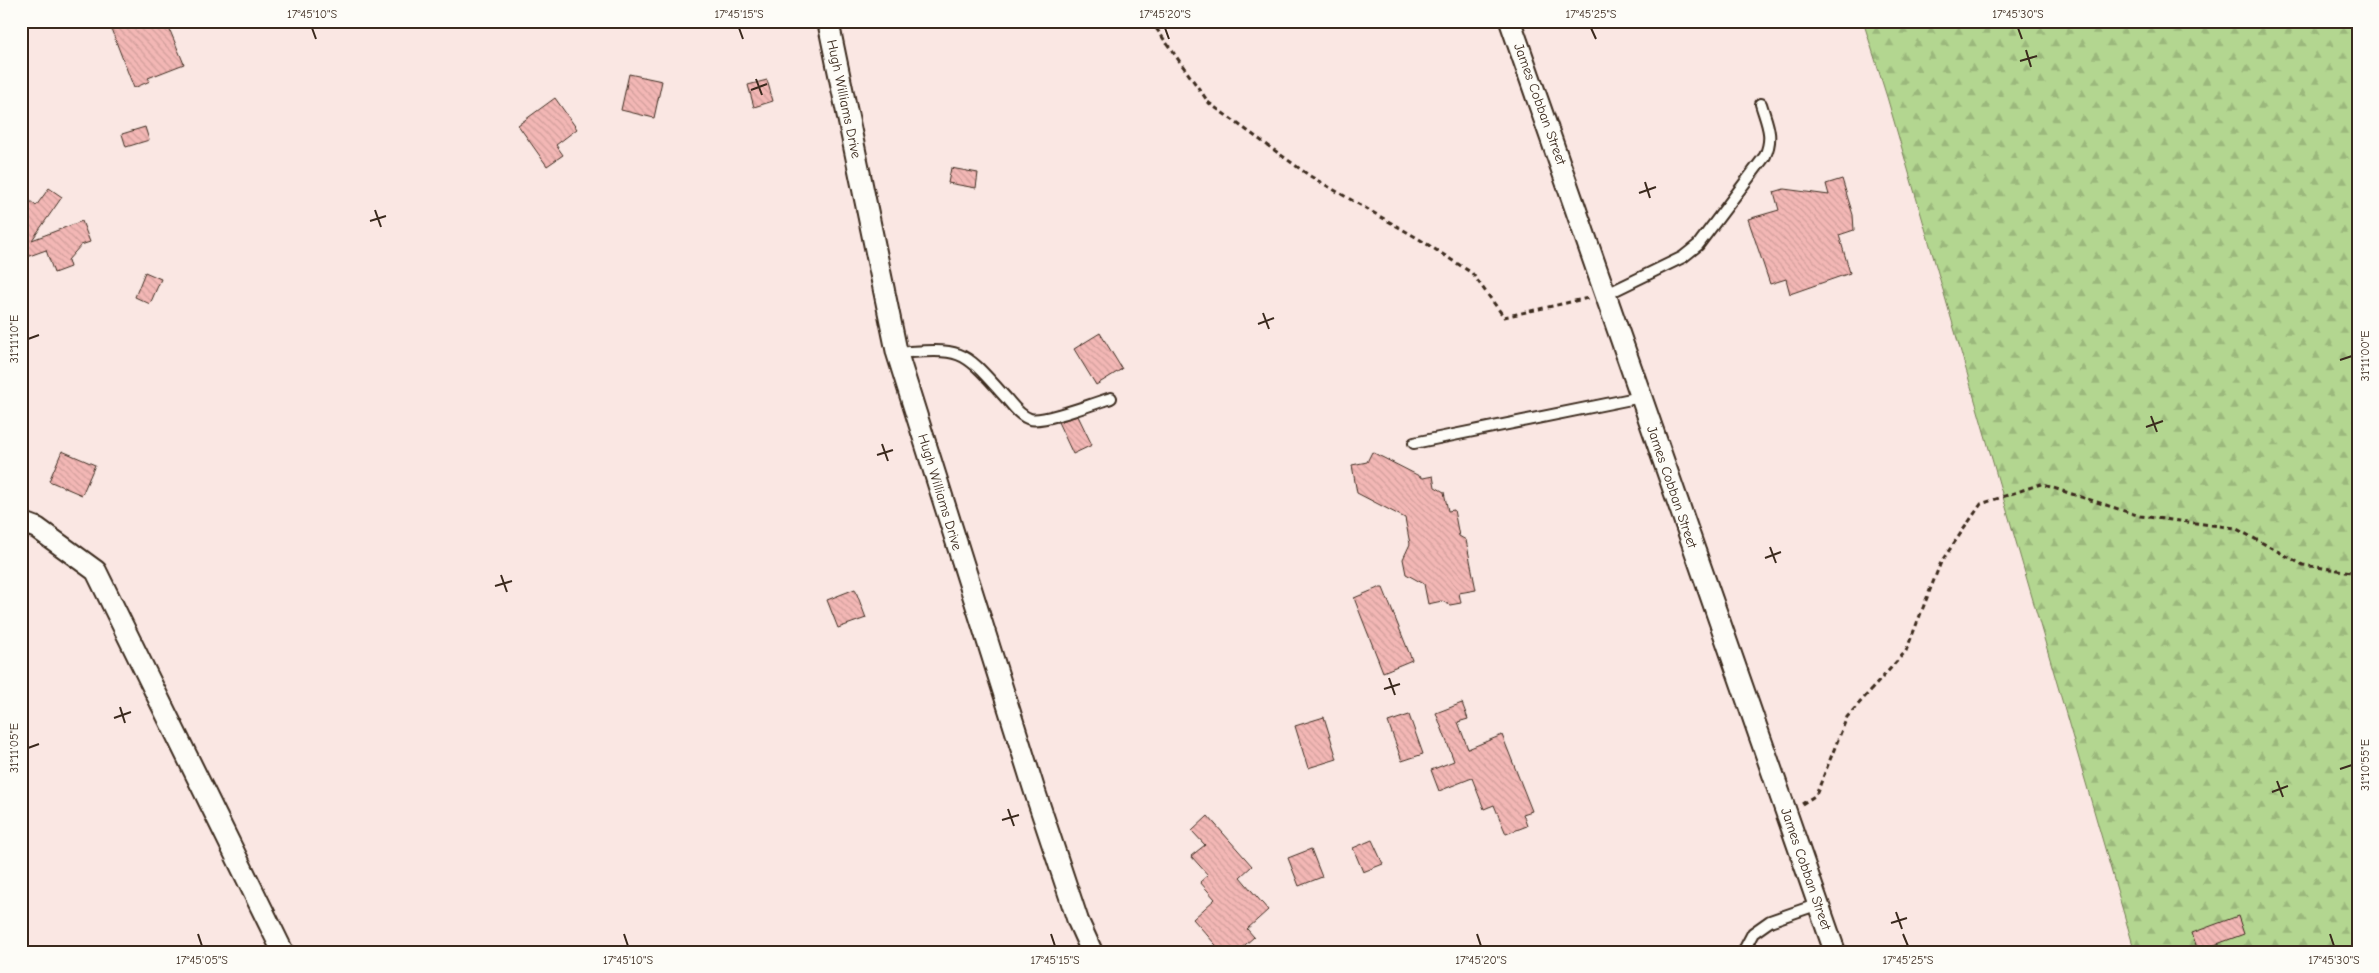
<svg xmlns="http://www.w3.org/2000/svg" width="2379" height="973" font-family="'Comic Neue',sans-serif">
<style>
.forest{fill:url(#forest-firs);stroke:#778057}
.building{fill:url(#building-back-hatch);stroke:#3b2a1e}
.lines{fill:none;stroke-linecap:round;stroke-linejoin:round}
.lane-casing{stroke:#3b2a1e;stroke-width:14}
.street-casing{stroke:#3b2a1e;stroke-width:24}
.path{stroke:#3b2a1e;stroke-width:3;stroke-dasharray:5 4;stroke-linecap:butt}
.lane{stroke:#fdfcf7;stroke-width:10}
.street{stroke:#fdfcf7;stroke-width:20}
.ticks{fill:none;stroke:#3b2a1e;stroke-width:2}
.labels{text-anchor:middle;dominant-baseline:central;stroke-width:4;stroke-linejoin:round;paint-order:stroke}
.street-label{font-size:14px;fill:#3b2a1e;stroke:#fdfcf7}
.neatline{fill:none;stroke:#3b2a1e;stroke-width:2}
.ticks-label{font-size:12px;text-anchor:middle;fill:#3b2a1e}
</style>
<defs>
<pattern id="forest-firs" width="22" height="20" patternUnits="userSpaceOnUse" patternTransform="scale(1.25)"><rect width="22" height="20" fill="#b3d690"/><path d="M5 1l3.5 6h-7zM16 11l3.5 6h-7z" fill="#9bb87c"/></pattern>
<pattern id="building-back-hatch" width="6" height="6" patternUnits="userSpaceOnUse" patternTransform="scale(1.25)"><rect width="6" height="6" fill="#f3b7b5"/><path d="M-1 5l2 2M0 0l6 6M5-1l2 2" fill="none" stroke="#d19e9b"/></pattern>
</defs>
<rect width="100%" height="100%" fill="#fae7e3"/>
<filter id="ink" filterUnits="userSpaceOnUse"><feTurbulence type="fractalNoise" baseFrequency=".02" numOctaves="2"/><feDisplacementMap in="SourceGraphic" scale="10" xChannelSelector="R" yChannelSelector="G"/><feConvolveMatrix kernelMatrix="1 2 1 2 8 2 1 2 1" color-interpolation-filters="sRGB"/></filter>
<g filter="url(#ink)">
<polygon class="forest" points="1863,21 2358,21 2358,952 2135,952 1887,97"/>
<g class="building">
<polygon points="108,21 166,21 184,64 148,78 150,81 134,88"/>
<polygon points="629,74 662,81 654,118 621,110"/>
<polygon points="767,80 773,101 754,107 748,85"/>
<polygon points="555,98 577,129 556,145 563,155 547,166 518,125"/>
<polygon points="145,127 149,140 126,147 122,134"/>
<polygon points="951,168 978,173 976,188 948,183"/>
<polygon points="1842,179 1853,215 1854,230 1839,235 1850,273 1790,294 1786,279 1770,284 1748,219 1779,210 1774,192 1784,189 1829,195 1826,184"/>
<polygon points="49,188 62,197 32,240 82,221 90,242 81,245 68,260 70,267 54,273 46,250 21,259 21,193 36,206"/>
<polygon points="145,272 161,279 150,304 135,297"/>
<polygon points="1100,333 1122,369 1096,385 1074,349"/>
<polygon points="1078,416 1092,445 1073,454 1058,422"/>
<polygon points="62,451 95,465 82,495 49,481"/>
<polygon points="1372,452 1423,478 1433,476 1435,487 1444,492 1448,511 1454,510 1459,536 1466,540 1476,590 1459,593 1461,603 1450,605 1442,601 1428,604 1424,584 1406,574 1403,559 1410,544 1405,518 1357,493 1352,465 1367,462"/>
<polygon points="1378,588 1383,588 1412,660 1383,672 1354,598"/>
<polygon points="855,589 866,618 838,628 827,600"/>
<polygon points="1462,703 1468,719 1458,722 1468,749 1502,735 1532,811 1523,814 1527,826 1506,834 1494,805 1484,809 1472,778 1439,791 1431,770 1454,761 1436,713"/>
<polygon points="1409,715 1423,754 1402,761 1388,722"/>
<polygon points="1324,717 1337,759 1308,768 1295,726"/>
<polygon points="1208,816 1252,866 1240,877 1268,910 1247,929 1254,937 1237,952 1222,952 1193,919 1215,899 1200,882 1208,875 1191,856 1205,845 1192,831"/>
<polygon points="1372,840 1383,864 1363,872 1353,848"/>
<polygon points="1311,849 1322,877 1299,886 1288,858"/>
<polygon points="2238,916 2244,934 2198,951 2192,933"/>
</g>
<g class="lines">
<g class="lane-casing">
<g id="lane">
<path d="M1607,294L1683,257L1698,245L1765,156C1774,136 1767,124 1761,104"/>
<path d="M897,353C965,348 962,349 1007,399C1013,406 1020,416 1030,419C1043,423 1095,403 1111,398"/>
<polyline points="1414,443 1641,397"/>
<polyline points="1743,952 1753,933 1770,921 1819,904"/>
</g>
</g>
<g class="street-casing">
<g id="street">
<polyline points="828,21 897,353 1034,789 1078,921 1092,952"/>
<polyline points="1510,21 1835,952"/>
<polyline points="21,522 37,528 96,571 283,952"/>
</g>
</g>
<g class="path">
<polyline points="1151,21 1209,103 1310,176 1419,239 1472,273 1504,317 1588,298"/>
<polyline points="1802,804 1816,795 1847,717 1906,651 1941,562 1981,504 2041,484 2140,516 2235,528 2303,565 2358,573"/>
</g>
<use href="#lane" class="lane"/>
<use href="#street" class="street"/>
</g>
</g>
<path class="ticks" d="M312,28L316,39M739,28L743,39M1165,28L1169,39M1591,28L1596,39M2018,28L2022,39M2026,50L2031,67M2020,61L2037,56M756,79L762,95M751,90L767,84M1645,182L1650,198M1639,193L1656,187M375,210L381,227M370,221L386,216M1263,313L1269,329M1258,324L1274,318M28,339L39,335M2340,360L2352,356M2151,416L2157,432M2146,427L2163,421M882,444L888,461M877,455L893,450M1770,547L1776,563M1765,558L1781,552M501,575L507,592M495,586L512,581M1389,678L1395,695M1384,689L1400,684M120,707L125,723M114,718L131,712M28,748L39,744M2340,769L2352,765M2277,781L2283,797M2272,792L2288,786M1008,809L1014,826M1002,820L1019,815M1896,912L1902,929M1891,923L1907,918M198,934L202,946M624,934L628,946M1051,934L1055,946M1477,934L1481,946M1903,934L1908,946M2330,934L2334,946"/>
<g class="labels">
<g class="street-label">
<text transform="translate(844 99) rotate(78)">Hugh Williams Drive</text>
<text transform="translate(1540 104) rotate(70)">James Cobban Street</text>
<text transform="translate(1672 487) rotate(71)">James Cobban Street</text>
<text transform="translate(940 492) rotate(73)">Hugh Williams Drive</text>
<text transform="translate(1806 869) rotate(71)">James Cobban Street</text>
</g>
</g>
<rect width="2379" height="973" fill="none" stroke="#fdfcf7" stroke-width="55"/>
<rect x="28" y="28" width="2324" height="918" class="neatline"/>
<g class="ticks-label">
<text x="312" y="18">17°45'10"S</text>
<text x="739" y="18">17°45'15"S</text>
<text x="1165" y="18">17°45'20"S</text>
<text x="1591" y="18">17°45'25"S</text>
<text x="2018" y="18">17°45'30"S</text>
<text transform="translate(14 339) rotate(-90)" y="4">31°11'10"E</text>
<text transform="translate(2365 356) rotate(-90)" y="4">31°11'00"E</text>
<text transform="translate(14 748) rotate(-90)" y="4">31°11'05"E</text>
<text transform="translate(2365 765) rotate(-90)" y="4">31°10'55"E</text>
<text x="202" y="964">17°45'05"S</text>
<text x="628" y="964">17°45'10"S</text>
<text x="1055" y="964">17°45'15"S</text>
<text x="1481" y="964">17°45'20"S</text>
<text x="1908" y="964">17°45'25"S</text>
<text x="2334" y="964">17°45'30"S</text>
</g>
</svg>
